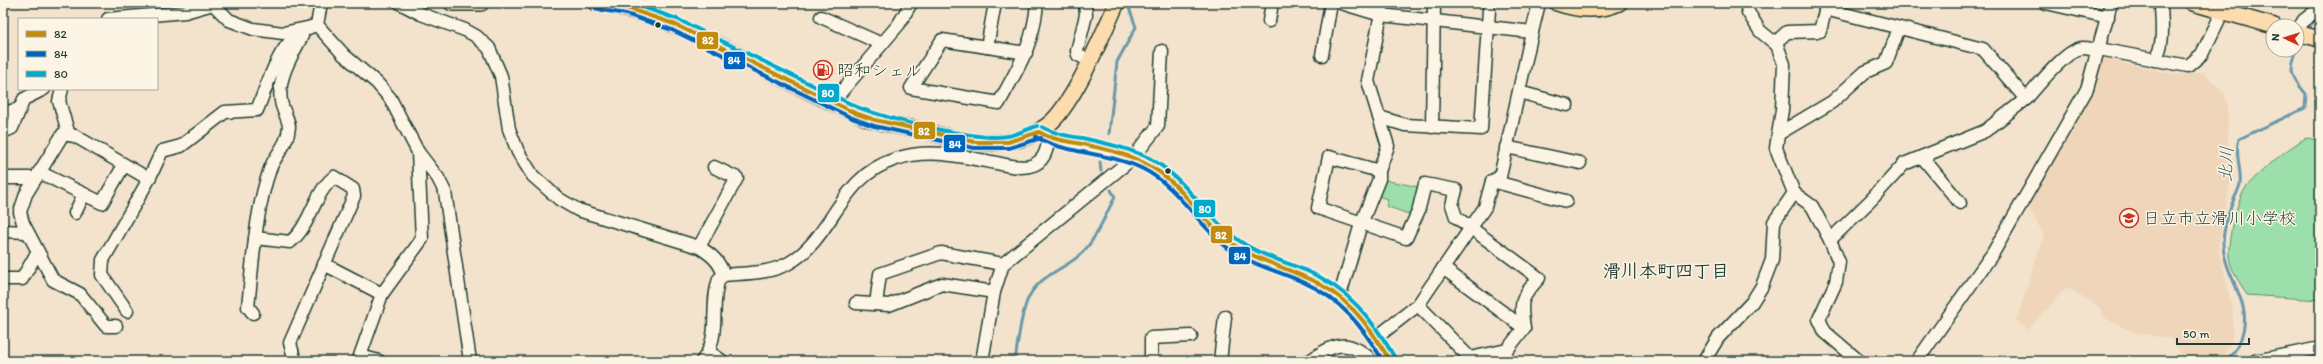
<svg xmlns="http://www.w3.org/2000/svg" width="2323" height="364" font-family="Itim,'Klee One',sans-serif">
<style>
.built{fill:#efd6bb}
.green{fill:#9cdfaa;stroke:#5e8e6f}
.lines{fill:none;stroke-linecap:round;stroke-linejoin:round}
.stream{stroke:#6998ab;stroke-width:3}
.minor-casing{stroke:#1f3d34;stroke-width:15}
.major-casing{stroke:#1f3d34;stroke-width:18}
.minor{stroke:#fcf5e5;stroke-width:12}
.major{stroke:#fcdcac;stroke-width:15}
.bus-1-casing{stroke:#fcf5e5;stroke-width:7}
.bus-2-casing{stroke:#fcf5e5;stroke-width:7}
.bus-3-casing{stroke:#fcf5e5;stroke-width:7}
.bus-1{stroke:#c18c0d;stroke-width:4}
.bus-2{stroke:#0065bd;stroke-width:4}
.bus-3{stroke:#00a9ce;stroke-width:4}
.bus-dot{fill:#1f3d34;stroke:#fcf5e5;stroke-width:1.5}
.labels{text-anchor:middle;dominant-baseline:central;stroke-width:3;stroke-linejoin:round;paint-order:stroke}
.poi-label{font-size:17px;fill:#1f3d34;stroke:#fcf5e5;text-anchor:start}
.water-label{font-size:18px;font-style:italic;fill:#385b5c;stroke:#fcf5e5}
.neighbourhood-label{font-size:18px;font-weight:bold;fill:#1f3d34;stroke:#fcf5e5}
.line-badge{stroke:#fcf5e5;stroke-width:1.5}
.badge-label{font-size:11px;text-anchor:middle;font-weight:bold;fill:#fff}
</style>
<rect width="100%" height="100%" fill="#f4e3cc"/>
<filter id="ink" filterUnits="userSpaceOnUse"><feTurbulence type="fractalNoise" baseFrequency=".025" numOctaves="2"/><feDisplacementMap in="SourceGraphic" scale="8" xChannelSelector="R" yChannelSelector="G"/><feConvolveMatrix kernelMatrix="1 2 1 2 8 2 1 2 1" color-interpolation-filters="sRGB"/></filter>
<g filter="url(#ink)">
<polygon class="built" points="2103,58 2178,75 2204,72 2224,93 2228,103 2228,135 2231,180 2218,247 2233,310 2232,340 2225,354 2207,361 2186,361 2171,339 2132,332 2103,317 2100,308 2067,287 2028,330 2016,320 2044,235 2028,207 2030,201 2092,89"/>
<g class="green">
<path d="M2306,138L2320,140V300L2247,295C2240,283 2231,271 2229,257C2227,241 2237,198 2247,186C2260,171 2289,147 2306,138Z"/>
<polygon points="1379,179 1424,188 1414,216 1386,206 1388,199 1371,194"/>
</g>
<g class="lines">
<g class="stream">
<polyline points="2307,32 2313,21 2320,17"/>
<polyline points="2297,49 2303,38"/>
<polyline points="1109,134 1117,62 1136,27 1128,5"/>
<polyline points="1100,162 1101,171"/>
<path d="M1015,361C1018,342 1020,319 1027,301C1037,275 1065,270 1082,253C1097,238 1105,215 1115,197L1111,190"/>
<path d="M2224,361C2240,351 2248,326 2243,307C2238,286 2223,265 2223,243C2223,232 2228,214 2232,204C2234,198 2239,190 2240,184C2242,168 2234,155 2239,139L2305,108L2306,94C2291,76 2288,72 2297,50"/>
</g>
<g class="minor-casing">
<g id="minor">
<path d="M400,3L421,14L465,30L476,36L489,48L501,76L509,129L518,152L533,176L559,199L578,210L699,247C712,255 719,261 724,275"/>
<polyline points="1085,3 1086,15 1077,51 1078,55 1089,60"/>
<polyline points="1341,3 1381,15 1532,32 1539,3"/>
<path d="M1383,3L1368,81L1388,146L1379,171L1329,157L1318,208L1406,238L1418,212L1425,184L1456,190L1452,205L1456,217L1539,278C1520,299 1520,301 1524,328"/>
<polyline points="2046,3 2108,17"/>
<path d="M1825,9L1983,49L2026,99C2037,87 2067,48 2083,48C2088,48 2094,50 2098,52"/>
<polyline points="821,17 882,44"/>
<polyline points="108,19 185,12 213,4 229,20 253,29 283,33 307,28"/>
<polyline points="1269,21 1272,3"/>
<polyline points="317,25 344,55 377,83 390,98 418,152 438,178 445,192 470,361"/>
<polyline points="2297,31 2304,20 2320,8"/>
<polyline points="1775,43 1787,32 1820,31 1827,3"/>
<polyline points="987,47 995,3"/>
<polyline points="2099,49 2188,66 2202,54 2223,11"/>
<path d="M1026,53L942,40L911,88L999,103C1018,68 1034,44 1037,3"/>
<polyline points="1322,55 1331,3"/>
<path d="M2154,60C2166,46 2161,20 2161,3"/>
<polyline points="62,89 59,101 69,135"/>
<polyline points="1519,92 1567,105"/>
<polyline points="834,102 841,92 899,24 911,3"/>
<polyline points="3,113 19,109"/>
<polyline points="1379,117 1405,125 1481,129 1489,10"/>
<polyline points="1432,127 1434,3"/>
<polyline points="3,132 12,128 24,99 44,89"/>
<polyline points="1778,134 1832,102 1865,72 1886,63 1899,28"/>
<path d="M1044,135L1049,138C1093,147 1139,151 1173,182C1196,203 1211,230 1237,247C1258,261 1281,267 1304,276C1346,292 1369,323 1390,361"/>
<polyline points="1506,147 1580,163"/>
<polyline points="1923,158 1960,203"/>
<polyline points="39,172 102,203 124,165"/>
<polyline points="3,178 36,178"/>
<polyline points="1492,181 1566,201"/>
<polyline points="1794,193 1812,206 1830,240 1871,200 1904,164 1985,131 2026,99"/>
<polyline points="75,213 84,194"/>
<polyline points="3,231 27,232"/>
<path d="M255,238L290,242C311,226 313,194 334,177L353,189L354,196L290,343L295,361"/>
<polyline points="1830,240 1839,262 1836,282 1819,319 1825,332 1859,361"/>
<polyline points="699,247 737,178 714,167"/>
<polyline points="324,264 382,294"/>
<polyline points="3,279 22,279 37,253"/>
<polyline points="1340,295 1361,224 1379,179 1379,171"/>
<polyline points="856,303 889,305 942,284 994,292"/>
<polyline points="876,304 880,274 941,253 1003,264"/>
<polyline points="1418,305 1470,358 1507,350 1524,328 1443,268"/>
<path d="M127,311L102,275L103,260L149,179L162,151L181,146L225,112L257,110C270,79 280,34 317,25L321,3"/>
<path d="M253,313L248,307C253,261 255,212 270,169C275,155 288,145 289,127C289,119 282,110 281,101C277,78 292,55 302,36"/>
<polyline points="116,326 106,326 80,294 53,280 23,223 20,212 26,194 63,134 75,136 149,179"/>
<polyline points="1377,337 1418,305 1485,207 1492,181 1500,177 1532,32"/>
<polyline points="709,352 722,361"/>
<polyline points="379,361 360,356 382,294 422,239 418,152"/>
<path d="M702,361C722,337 709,306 719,279L724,275C746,273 769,274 789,263C834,237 838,177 896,159C928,148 959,156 991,162C1004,164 1018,169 1030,166C1044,163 1047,150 1049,138"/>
<polyline points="982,361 994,292 1003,264 1133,158 1158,126 1162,51"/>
<polyline points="1151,361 1151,338 1191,336"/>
<polyline points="1220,361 1225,317"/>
<path d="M1310,361C1334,342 1350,339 1372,361"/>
<polyline points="1704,361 1718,338 1752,302 1762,286 1772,260 1774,222 1794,193 1776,148 1782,110 1784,64 1777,45 1760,31 1748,12 1746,3"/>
<polyline points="1917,361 1993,253 2087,89 2111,3"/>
<polyline points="2255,361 2320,348"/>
</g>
</g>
<g class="major-casing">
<g id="major">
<polyline points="452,3 481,3"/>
<path d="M597,3C641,9 678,26 718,45C766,69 814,96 864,117C882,124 901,126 919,130C962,140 1009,155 1048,125C1073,106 1103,33 1117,3"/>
<path d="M1557,3C1577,10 1599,12 1619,3"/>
<polyline points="2193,3 2274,26"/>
<polyline points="2297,33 2320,39"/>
</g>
</g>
<use href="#minor" class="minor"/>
<use href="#major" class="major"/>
<g class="bus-1-casing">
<g id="bus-1">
<polyline points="597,3 627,8 674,24 855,113 875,120 975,142 1008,142 1039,132"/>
<path d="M1039,132C1052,140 1067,141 1082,144C1104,149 1126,153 1146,164C1182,182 1198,218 1230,242C1252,258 1278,265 1303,276C1344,292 1369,324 1390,361"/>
</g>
</g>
<g class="bus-2-casing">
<g id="bus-2">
<polyline points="596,9 626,14 672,30 852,118 874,126 974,148 1009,148 1041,138"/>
<path d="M1036,137C1065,154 1109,152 1143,169C1177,186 1195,221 1224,245C1247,264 1276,270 1303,282C1340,298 1363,327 1383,361"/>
</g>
</g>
<g class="bus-3-casing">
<g id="bus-3">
<path d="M631,3L677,19L857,107C889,119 977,142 1008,136C1018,134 1028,129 1037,126"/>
<path d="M1042,127C1055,134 1068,136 1082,138C1105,143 1128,148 1149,158C1185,177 1202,213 1233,236C1255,254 1281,260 1307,271C1348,288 1373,320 1395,358"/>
</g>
</g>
<use href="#bus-1" class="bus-1"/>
<use href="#bus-2" class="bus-2"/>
<use href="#bus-3" class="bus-3"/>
</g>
</g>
<defs>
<g id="fuel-ring" transform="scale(1)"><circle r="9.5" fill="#fcf5e5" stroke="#c8321e" stroke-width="1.5"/><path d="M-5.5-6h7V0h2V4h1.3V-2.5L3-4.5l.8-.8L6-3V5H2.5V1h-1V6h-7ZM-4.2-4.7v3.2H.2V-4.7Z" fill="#c8321e"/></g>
<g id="school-ring" transform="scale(1)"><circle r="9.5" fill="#fcf5e5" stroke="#c8321e" stroke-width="1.5"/><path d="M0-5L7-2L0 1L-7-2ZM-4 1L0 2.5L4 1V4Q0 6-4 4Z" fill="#c8321e"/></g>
</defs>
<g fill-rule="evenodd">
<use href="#fuel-ring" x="823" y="70"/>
<use href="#school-ring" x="2129" y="218"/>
</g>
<g class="bus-dot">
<circle cx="658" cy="25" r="3.5"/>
<circle cx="1168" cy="171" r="3.5"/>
</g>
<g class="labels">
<g class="poi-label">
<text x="837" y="70">昭和シェル</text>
<text x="2143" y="218">日立市立滑川小学校</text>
</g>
<g class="water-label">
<text transform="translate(2226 164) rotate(-87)">北川</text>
</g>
<g class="neighbourhood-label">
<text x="1666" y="271">滑川本町四丁目</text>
</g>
</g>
<g class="line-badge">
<rect x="696" y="31" width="23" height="19" rx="4" fill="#c18c0d"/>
<rect x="723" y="51" width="23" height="19" rx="4" fill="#0065bd"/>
<rect x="817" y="83" width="23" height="20" rx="4" fill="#00a9ce"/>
<rect x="913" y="121" width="23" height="19" rx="4" fill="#c18c0d"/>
<rect x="943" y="134" width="23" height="19" rx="4" fill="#0065bd"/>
<rect x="1193" y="199" width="23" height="19" rx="4" fill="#00a9ce"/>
<rect x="1210" y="225" width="23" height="19" rx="4" fill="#c18c0d"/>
<rect x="1228" y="246" width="23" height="19" rx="4" fill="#0065bd"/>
</g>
<g class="badge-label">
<text x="708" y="44">82</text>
<text x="734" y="64">84</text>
<text x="828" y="97">80</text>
<text x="924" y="135">82</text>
<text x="955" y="148">84</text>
<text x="1205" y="213">80</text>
<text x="1221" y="239">82</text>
<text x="1240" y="260">84</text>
</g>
<rect width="2323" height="364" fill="none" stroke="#fcf5e5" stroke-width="16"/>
<rect x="8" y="8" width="2307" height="348" fill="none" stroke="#1f3d34" stroke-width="1.5" filter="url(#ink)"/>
<rect x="18" y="18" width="140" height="72" fill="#fcf5e5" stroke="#a4ab9e"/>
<rect x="26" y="31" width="20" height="6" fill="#c18c0d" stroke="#a4ab9e"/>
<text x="54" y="38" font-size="12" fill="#1f3d34">82</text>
<rect x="26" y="51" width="20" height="6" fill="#0065bd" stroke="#a4ab9e"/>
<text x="54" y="58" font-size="12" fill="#1f3d34">84</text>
<rect x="26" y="71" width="20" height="6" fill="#00a9ce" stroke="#a4ab9e"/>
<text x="54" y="78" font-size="12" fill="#1f3d34">80</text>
<g transform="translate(2285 38) rotate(274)"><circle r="19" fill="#fcf5e5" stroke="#a4ab9e"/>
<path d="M0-3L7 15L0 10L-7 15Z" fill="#c8321e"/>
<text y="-6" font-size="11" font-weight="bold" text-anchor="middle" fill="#1f3d34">N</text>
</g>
<path d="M2177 338v6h72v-6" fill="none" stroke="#1f3d34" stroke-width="2"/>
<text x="2183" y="338" font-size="12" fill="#1f3d34" stroke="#fcf5e5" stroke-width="3" paint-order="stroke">50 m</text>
</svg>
